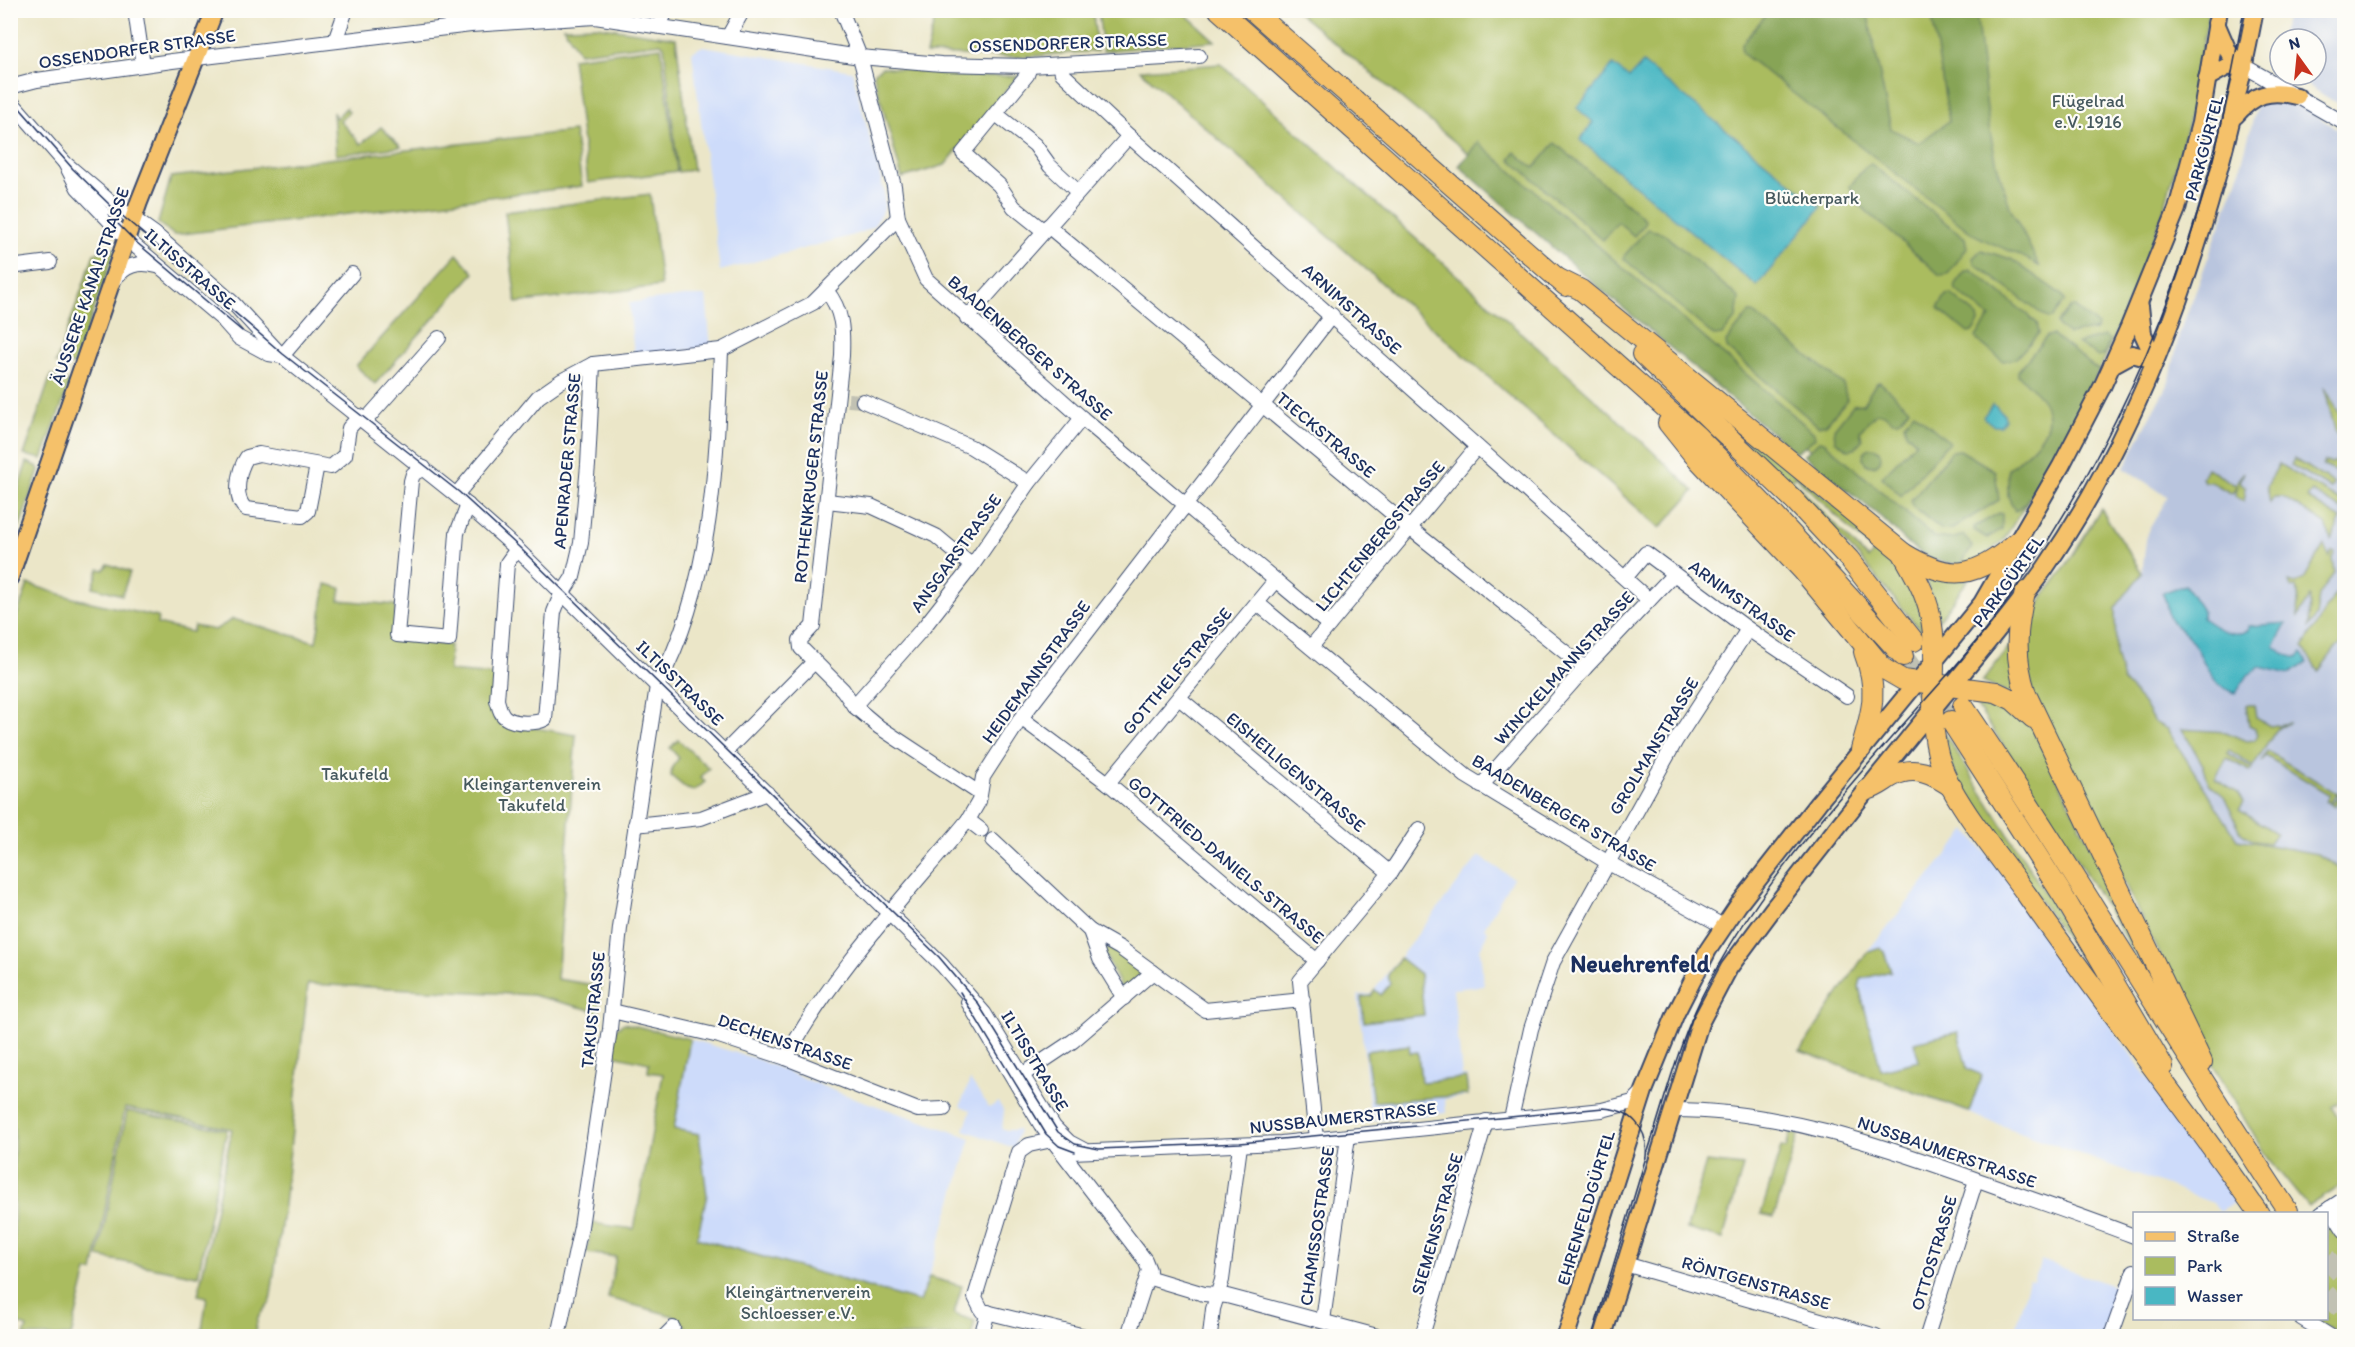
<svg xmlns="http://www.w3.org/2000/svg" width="2355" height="1347" font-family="Itim,sans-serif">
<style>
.built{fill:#cddbfa}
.industrial{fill:#b9c5de}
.green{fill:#aabc5f;stroke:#62765e;stroke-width:1.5;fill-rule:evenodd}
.forest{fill:#87a456;stroke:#516a5a;stroke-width:1.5}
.water{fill:#49b7c3;stroke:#327390;stroke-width:1.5}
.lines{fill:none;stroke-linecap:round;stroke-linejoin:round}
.minor-tunnel{stroke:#c1c1b3;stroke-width:14;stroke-dasharray:14 7;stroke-linecap:butt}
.highway-tunnel{stroke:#c1c1b3;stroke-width:20;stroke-dasharray:20 10;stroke-linecap:butt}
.minor-casing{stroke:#3a4a6e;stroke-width:16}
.major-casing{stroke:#3a4a6e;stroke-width:20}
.highway-casing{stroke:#3a4a6e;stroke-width:22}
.minor{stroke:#fff;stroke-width:14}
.major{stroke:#f5c16b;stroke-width:16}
.highway{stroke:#f5c16b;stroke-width:20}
.tram{stroke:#1b2f5e;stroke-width:1.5}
.labels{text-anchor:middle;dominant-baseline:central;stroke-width:4.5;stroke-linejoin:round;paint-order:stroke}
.street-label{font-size:18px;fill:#1b2f5e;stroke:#fdfcf7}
.park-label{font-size:18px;fill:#46595e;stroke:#fdfcf7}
.district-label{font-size:24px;font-weight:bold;fill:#1b2f5e;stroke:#fdfcf7}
</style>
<rect width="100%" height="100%" fill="#fdfcf7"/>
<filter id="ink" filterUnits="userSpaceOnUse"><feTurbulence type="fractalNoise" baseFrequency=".0167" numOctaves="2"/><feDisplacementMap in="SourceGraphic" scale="12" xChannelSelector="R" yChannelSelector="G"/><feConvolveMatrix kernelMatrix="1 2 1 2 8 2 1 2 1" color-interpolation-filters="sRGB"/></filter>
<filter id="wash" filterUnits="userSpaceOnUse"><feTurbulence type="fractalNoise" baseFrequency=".008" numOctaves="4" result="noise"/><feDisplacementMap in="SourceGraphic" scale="24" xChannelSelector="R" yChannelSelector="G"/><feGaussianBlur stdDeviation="1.35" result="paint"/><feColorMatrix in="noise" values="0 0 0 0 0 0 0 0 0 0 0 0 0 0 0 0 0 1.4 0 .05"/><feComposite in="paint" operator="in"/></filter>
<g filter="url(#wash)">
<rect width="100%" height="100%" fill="#ebe6c8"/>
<g class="built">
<polygon points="703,46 852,71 884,191 884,209 874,226 861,233 720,271 692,52"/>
<polygon points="684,296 706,296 711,348 634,355 629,303"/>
<polygon points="1967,830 2010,883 2235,1202 2220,1211 2213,1203 1800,1051 1866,953"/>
<polygon points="1479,856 1513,878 1484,928 1488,931 1480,950 1484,986 1453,989 1462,1076 1467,1076 1469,1096 1445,1099 1446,1113 1371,1121 1358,995 1371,994"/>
<polygon points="690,1039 757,1059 837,1092 971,1138 921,1302 697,1238 707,1195 699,1134 674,1129"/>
<polygon points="970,1080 989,1108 998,1102 1004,1111 1002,1130 1019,1130 1014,1148 964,1130 971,1110 960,1106"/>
<polygon points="2041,1260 2119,1288 2101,1336 2013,1336 2029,1280 2034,1281"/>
</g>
<g class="industrial">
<polygon points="2290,11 2344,11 2344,108 2292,75 2316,75 2316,39 2280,39 2280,67 2269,61"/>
<polygon points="2270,99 2301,107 2344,133 2344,870 2317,854 2237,839 2167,729 2154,722 2143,703 2123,681 2116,654 2115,607 2142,573 2147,533 2168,497 2124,468 2170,379 2179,335 2238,178 2257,104"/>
</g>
<g class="green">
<polygon points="937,11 1093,11 1097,51 1020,57 926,54"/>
<polygon points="1098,11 1182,11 1215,41 1103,51"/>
<polygon points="1296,11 2209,11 2189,119 2162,216 2108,352 2051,463 2003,541 1969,568 1815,454 1468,153"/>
<polygon points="596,26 676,38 693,170 678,172 664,46 661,43 579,53 564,27"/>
<polygon points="661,47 677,171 588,183 572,58"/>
<polygon points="1221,64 1635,435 1694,491 1660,528 1140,70"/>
<polygon points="882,67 972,76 1018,76 945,165 902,178 874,76 875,72"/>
<polygon points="346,108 349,112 340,121 361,144 381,127 401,147 336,155 333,112 336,118"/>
<polygon points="574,131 582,186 174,235 158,223 171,177"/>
<polygon points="650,194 661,286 516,303 505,212"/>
<polygon points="112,248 115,250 74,365 56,363 94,254"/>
<polygon points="457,254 474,273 375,384 356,366"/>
<polygon points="51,375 70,383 42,459 24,455"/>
<polygon points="2324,386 2344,422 2343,432 2336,434"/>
<path d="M1703,400L1853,520L1902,565L1921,609L1924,634L1859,557ZM1795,476L1874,552L1868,559L1792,480Z"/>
<polygon points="2344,442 2344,464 2341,470 2333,471 2323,465 2325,461 2331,464 2337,461 2340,455 2338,444"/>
<polygon points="2294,459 2333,483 2330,488 2291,465"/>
<polygon points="27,462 37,466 39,470 20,526 11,526 11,510"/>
<polygon points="2279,464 2344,503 2343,510 2312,492 2307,498 2341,519 2331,540 2326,524 2283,497 2274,497 2270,503 2267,486"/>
<polygon points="2207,468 2235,485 2244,472 2240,482 2246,487 2244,502 2235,496 2238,485 2232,494 2212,482 2204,482 2202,477"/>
<polygon points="2101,509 2142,573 2115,608 2116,654 2123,681 2143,703 2154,722 2167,729 2237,839 2317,854 2344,870 2344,1098 2332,1107 2344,1127 2344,1184 2308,1207 2264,1153 2210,1059 2033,695 2022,645 2043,597 2062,572"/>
<path d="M2324,545L2329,556L2332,551L2335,552L2332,558L2334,572L2319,596L2316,616L2309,627L2310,595L2298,617C2295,606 2302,598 2296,587L2291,588L2289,582L2296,584L2304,579Z"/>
<polygon points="108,564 130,572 122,595 93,587 99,569 104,570"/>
<polygon points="1922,569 1968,580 1939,620"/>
<polygon points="28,584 73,598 158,617 157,624 192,632 194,626 215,630 233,619 316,642 326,584 341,588 339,600 396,605 393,639 450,645 449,671 496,675 493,713 497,721 576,735 557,979 601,986 599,1012 532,995 308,984 284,1205 270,1302 258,1317 254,1336 201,1336 207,1297 198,1295 232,1129 125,1108 93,1272 87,1271 71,1336 24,1336 27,1327 14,1323 14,1128 11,1127 10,635"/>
<polygon points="2335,594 2344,600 2344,642 2335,649 2318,672 2303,647"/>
<polygon points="2012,643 2024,700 1982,682"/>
<path d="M1970,696C1998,696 2016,709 2033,729L2185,1038L2056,824Z"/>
<polygon points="2246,705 2254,705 2256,718 2270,726 2290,723 2279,726 2253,766 2229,750 2227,753 2252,768 2250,771 2227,758 2215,779 2238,793 2244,802 2239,810 2276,833 2269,843 2254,841 2241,832 2224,796 2209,784 2203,765 2182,729 2226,732 2246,741 2255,740 2258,734 2255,728 2249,725"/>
<polygon points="1943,731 2126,1021 2105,995 1961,786 1946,751"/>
<polygon points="678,740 709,768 701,777 705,782 694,791 687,789 671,776 672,767 679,758 670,748"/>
<polygon points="2267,751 2341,796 2335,806 2331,804 2339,797 2336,795 2330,803 2326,801 2330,795 2266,756 2261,762"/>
<polygon points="1110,947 1146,973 1123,990 1103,951"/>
<polygon points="1880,948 1884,952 1891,971 1861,979 1859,987 1881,1070 1919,1061 1914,1042 1958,1032 1967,1069 1982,1075 1969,1112 1800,1051 1866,953"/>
<polygon points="1400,958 1420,974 1424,1015 1364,1022 1361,997 1371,996 1375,990 1381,995 1390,984 1388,975"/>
<polygon points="624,1023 690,1039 674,1129 699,1134 707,1195 697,1238 920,1302 929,1277 962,1286 954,1314 975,1321 971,1336 683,1336 686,1326 677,1317 608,1298 616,1257 587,1253 591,1223 634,1229 663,1074 648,1072 649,1063 613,1055 616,1028"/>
<polygon points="1409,1045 1410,1053 1418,1052 1421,1082 1466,1078 1468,1095 1373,1102 1366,1051"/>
<polygon points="127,1111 227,1130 198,1276 98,1257"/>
<polygon points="1790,1133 1798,1135 1774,1217 1761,1214 1781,1147 1786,1148"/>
<polygon points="1706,1162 1743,1166 1723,1239 1687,1229"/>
<polygon points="2326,1220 2333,1221 2344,1239 2344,1336 2315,1319 2326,1318"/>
</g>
<g class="forest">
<path d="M1769,11H1867L1891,129L1919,143L1949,121L1931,11H1976L1989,127L1997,165L2010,207L2040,267C2018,250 1991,247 1969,231L1742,53L1741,45Z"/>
<polygon points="1478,142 1814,433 1815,438 1796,453 1598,287 1459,166"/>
<polygon points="1555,143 1645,219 1645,224 1634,236 1618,222 1603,240 1510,159 1515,152 1534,168"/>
<polygon points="1871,164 1965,238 1967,248 1948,274 1940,275 1855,201 1850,186 1866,166"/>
<polygon points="1647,229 1663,233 1739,298 1736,318 1722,335 1714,336 1624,259 1624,256"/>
<polygon points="1981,250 2011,259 2062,295 2065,301 2052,318 2047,318 1974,263 1973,258"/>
<polygon points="1971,269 2037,323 2039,333 2015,359 2003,361 1977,340 1976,337 1990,317 1956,290 1955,284 1965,271"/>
<polygon points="1951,294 1978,317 1979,322 1972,332 1968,333 1938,308 1946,295"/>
<polygon points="2071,307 2075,307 2098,326 2095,330 2068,334 2058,327 2057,323"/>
<polygon points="1749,313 1753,313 1843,384 1847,400 1826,424 1818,426 1727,348 1726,342"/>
<path d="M2053,335L2099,371C2087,394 2034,506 2015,511L2008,496V469C2050,436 2067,414 2018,375V371L2047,336Z"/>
<polygon points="2104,336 2110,340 2104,355 2098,357 2078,343"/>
<polygon points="1880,382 1909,409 1899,421 1893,421 1884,414 1876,413 1860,431 1862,440 1854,449 1848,450 1835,440 1834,429 1853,405 1863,404 1876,383"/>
<polygon points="1914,412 1949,442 1901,496 1882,477 1916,442 1906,432 1904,424"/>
<polygon points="1819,441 1824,442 1934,537 1951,539 1963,535 1972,546 1961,565 1933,560 1910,546 1883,519 1804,455"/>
<circle cx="1872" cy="457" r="9"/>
<polygon points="1960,450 1995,471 1999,500 1952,529 1942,530 1912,506 1911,500 1952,451"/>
<polygon points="1999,513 2002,514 2002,529 1987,538 1974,530 1974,527"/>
</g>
<g class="water">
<polygon points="1643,63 1821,207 1757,286 1580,140 1593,122 1577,108 1613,65 1629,78"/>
<polygon points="1993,404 2004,414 2005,419 2000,426 1994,426 1983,417"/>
<path d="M2185,585L2203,612L2202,618C2216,628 2233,639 2249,630V626L2287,623L2274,646L2286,655L2297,658L2302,653L2307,663L2289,674L2260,667L2248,675L2236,693C2208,686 2206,659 2191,640C2186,632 2176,628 2171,620C2166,613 2168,602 2162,593Z"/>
</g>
</g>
<g filter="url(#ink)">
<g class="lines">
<polyline class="minor-tunnel" points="848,400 863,401"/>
<g class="highway-tunnel">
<polyline points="1903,656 1951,721"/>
<polyline points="2326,1258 2344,1277"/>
<polyline points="2326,1294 2344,1311"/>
</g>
<g class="minor-casing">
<g id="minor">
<polyline points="135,10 143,65"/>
<polyline points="841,10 860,57 894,186 898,218 926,279 1082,418 1329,625"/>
<polyline points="659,25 667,10"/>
<polyline points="728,37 743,10"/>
<polyline points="335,41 346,10"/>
<polyline points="1060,64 1062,73 1129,136 1649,600"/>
<polyline points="1030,66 1027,75 963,153 999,185 1014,207 1044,231"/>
<polyline points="2244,66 2344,123"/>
<polyline points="10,87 37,80 172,61 471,25 595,17 860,57 941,64 1030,66 1199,56"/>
<polyline points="10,100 65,163 78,188 127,239 223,320 239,338 269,354 282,356"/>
<polyline points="996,114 1035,145 1050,166 1078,192"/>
<polyline points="65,163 113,204 155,234 232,302 282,356 456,495 517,549 942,965 984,1013 1054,1127 1069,1142 1086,1151"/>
<polyline points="1048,226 1411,529 1585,668"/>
<polyline points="10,267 50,262"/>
<path d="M113,281C125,265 138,261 157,266"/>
<path d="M826,290C843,311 843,330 842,356L813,626L800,640L801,648L843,690L854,706L879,727L979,793"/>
<polyline points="967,318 1129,136"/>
<polyline points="282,356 352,274"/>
<polyline points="863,401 971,447 1029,483"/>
<polyline points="365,421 439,338"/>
<path d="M317,465L308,511L302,516L246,509C233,499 238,470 247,457L259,454L331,467L345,455L349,428L360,416"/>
<polyline points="424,468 413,474 411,481 397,635 449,640 457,533 468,505"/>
<polyline points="456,495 538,397 561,381 593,364 721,350 813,303 898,218"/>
<polyline points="827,501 871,506 936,536 972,566"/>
<path d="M517,549L507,563L497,700C499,706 500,714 506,718C515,724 536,724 545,719L554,612L560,597L573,577L581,543L588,465L593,364"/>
<polyline points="1625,578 1646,553 1748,629 1847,696"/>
<polyline points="1257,603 1466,776 1607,862 1723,926"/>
<polyline points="1311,647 1477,447"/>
<polyline points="1179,698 1390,873"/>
<polyline points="854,706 924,627 972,566 1029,483 1082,418"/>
<polyline points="1021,718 1108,783 1317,961"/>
<polyline points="725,752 814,662"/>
<polyline points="1108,783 1274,582"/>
<polyline points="1481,786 1585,668 1674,574"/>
<polyline points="968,820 981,830"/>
<polyline points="635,825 701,818 767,793"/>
<polyline points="993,840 1090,931 1100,959 1124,998"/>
<polyline points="1090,931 1120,948 1205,1010 1303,1000"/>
<polyline points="968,1002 1041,1125 1145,1260 1149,1270 1147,1277 1128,1336"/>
<polyline points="612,1011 719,1036 786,1058 918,1110 944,1109"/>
<path d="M786,1058C830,975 908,893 968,820L979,801L983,777L1021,718L1332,315"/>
<polyline points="1022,1075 1073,1041 1153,972"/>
<path d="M1673,1110C1777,1110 1878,1144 1975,1179C2028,1198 2082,1216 2134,1236"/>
<polyline points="1511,1119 1531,1029 1553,962 1675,742 1748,629"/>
<polyline points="1316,1139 1300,981 1390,873 1419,829"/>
<polyline points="1052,1140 1072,1152 1281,1143 1602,1110 1633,1102 1644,1091"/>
<polyline points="1052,1140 1029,1145 1019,1152 975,1297 982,1311 1085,1336"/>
<polyline points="2330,1208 2344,1230"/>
<polyline points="2321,1214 2344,1199"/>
<polyline points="1625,1264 1876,1336"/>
<polyline points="1147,1277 1204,1294 1227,1296 1377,1336"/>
<polyline points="2301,1318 2330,1336"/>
<polyline points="1323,1321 1348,1136"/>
<path d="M558,1336L581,1227L610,1029L620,928L657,686C712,586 717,462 721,350"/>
<polyline points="665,1336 673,1328"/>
<polyline points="981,1336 988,1312"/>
<polyline points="1210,1336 1213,1309 1222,1280 1240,1146"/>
<polyline points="1422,1336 1486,1121"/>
<polyline points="1927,1336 1976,1180"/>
<polyline points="2111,1336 2134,1271"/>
</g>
</g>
<g class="major-casing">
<g id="major">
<polyline points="2216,23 2229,53 2244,66"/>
<polyline points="2207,78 2227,67 2244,66"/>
<path d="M2235,116C2254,94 2269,89 2297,96"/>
<polyline points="2140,306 2143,334 2155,360"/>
<polyline points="2112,365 2132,354 2155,360"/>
<polyline points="10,577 139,202 215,10"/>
<polyline points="1566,1336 1644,1091 1676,1013 1708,950 1739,904 1818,803 1982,603 2061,466 2102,387 2129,327 2177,209 2200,123 2219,10"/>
<path d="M1603,1336L1700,1023L1729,968L1772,910C1817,853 1862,795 1908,739C1954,682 2003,627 2045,568C2158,404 2218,204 2255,10"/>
</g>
</g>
<g class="highway-casing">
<g id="highway">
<polyline points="1219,10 1697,436 1775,516 1903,656"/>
<polyline points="1252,10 1566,286"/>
<path d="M1557,278L1581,290L1902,552C1913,572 1925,591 1930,614C1943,674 1918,727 1951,787C1972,825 2002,860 2027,895C2102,1003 2184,1105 2259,1214"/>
<polyline points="1642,354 1794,500 1849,559 1914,641"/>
<polyline points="1668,423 1692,453 1803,571 1884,669 1903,680 1996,692 2013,700 2033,718"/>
<path d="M1903,553C1952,583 1975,578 2018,541"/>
<path d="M2025,592C2016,629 2014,658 2026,694L2202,1062"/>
<path d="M1963,706C2076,871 2177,1045 2288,1211"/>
<polyline points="1951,721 2062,894 2163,1066"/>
<path d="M1861,749C1872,712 1879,690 1864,652"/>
<path d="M1867,790C1878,787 1884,781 1893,776C1915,765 1933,774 1952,787"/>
</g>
</g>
<use href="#minor" class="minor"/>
<use href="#major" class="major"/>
<use href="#highway" class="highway"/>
<g class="tram">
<path d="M10,97L73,169L112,207L283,354L459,492L519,547L939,957L977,1002L1058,1132L1075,1144L1099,1149L1240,1143L1603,1108C1631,1109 1649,1129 1646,1157L1592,1336"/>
<polyline points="109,215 136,242 242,331"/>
<polyline points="960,992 1046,1134 1059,1146 1075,1152"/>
<path d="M1648,1151C1665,1099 1678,1045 1702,996C1747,905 1817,823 1883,747C1926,698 1972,651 2010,597C2096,476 2161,338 2203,196C2221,135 2232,73 2244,10"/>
</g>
</g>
</g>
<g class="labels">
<g class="street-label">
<text transform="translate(1068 43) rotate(-2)">OSSENDORFER STRASSE</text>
<text transform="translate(137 49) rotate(-8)">OSSENDORFER STRASSE</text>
<text transform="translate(2204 148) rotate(-75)">PARKGÜRTEL</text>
<text transform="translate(190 269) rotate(41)">ILTISSTRASSE</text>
<text transform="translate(90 286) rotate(-71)">ÄUSSERE KANALSTRASSE</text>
<text transform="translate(1352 309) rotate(42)">ARNIMSTRASSE</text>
<text transform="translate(1030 348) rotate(41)">BAADENBERGER STRASSE</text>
<text transform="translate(1326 435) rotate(40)">TIECKSTRASSE</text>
<text transform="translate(567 461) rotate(-85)">APENRADER STRASSE</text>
<text transform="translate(811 477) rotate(-84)">ROTHENKRUGER STRASSE</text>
<text transform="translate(1380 536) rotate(-50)">LICHTENBERGSTRASSE</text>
<text transform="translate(956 553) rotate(-54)">ANSGARSTRASSE</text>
<text transform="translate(2008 581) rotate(-54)">PARKGÜRTEL</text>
<text transform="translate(1742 601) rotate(36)">ARNIMSTRASSE</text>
<text transform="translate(1564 668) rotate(-48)">WINCKELMANNSTRASSE</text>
<text transform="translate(1177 671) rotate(-50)">GOTTHELFSTRASSE</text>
<text transform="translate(1036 672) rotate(-54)">HEIDEMANNSTRASSE</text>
<text transform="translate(680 683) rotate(44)">ILTISSTRASSE</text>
<text transform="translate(1654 746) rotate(-59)">GROLMANSTRASSE</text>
<text transform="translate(1296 772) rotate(40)">EISHEILIGENSTRASSE</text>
<text transform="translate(1564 813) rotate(31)">BAADENBERGER STRASSE</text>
<text transform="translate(1226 860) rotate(40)">GOTTFRIED-DANIELS-STRASSE</text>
<text transform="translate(593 1010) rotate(-84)">TAKUSTRASSE</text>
<text transform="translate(785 1042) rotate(19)">DECHENSTRASSE</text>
<text transform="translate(1035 1061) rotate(59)">ILTISSTRASSE</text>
<text transform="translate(1343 1118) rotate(-6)">NUSSBAUMERSTRASSE</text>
<text transform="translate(1947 1152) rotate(19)">NUSSBAUMERSTRASSE</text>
<text transform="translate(1586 1208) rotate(-73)">EHRENFELDGÜRTEL</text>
<text transform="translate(1437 1224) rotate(-74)">SIEMENSSTRASSE</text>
<text transform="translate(1317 1226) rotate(-82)">CHAMISSOSTRASSE</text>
<text transform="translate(1934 1253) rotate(-73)">OTTOSTRASSE</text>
<text transform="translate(1756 1283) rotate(16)">RÖNTGENSTRASSE</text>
</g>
<g class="park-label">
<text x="2088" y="101">Flügelrad<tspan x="2088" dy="21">e.V. 1916</tspan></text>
<text x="1812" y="198">Blücherpark</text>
<text x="355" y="774">Takufeld</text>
<text x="532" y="784">Kleingartenverein<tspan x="532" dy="21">Takufeld</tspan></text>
<text x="798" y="1292">Kleingärtnerverein<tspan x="798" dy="21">Schloesser e.V.</tspan></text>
</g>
<g class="district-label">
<text x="1640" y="963">Neuehrenfeld</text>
</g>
</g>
<rect width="2355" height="1347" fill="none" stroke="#fdfcf7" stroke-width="36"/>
<rect x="2133" y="1212" width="195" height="108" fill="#fdfcf7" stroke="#a3aaba" stroke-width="1.5"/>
<rect x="2145" y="1232" width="30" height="9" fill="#f5c16b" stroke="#a3aaba" stroke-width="1.5"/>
<text x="2187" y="1242" font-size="18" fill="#1b2f5e">Straße</text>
<rect x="2145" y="1257" width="30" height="18" fill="#aabc5f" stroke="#a3aaba" stroke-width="1.5"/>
<text x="2187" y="1272" font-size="18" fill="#1b2f5e">Park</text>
<rect x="2145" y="1287" width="30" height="18" fill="#49b7c3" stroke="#a3aaba" stroke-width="1.5"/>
<text x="2187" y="1302" font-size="18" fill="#1b2f5e">Wasser</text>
<g transform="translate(2298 57) rotate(345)"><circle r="28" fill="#fdfcf7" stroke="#a3aaba" stroke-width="1.5"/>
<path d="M0-4.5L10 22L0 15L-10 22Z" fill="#c8321e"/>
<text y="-9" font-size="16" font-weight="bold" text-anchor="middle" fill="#1b2f5e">N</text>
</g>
</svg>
